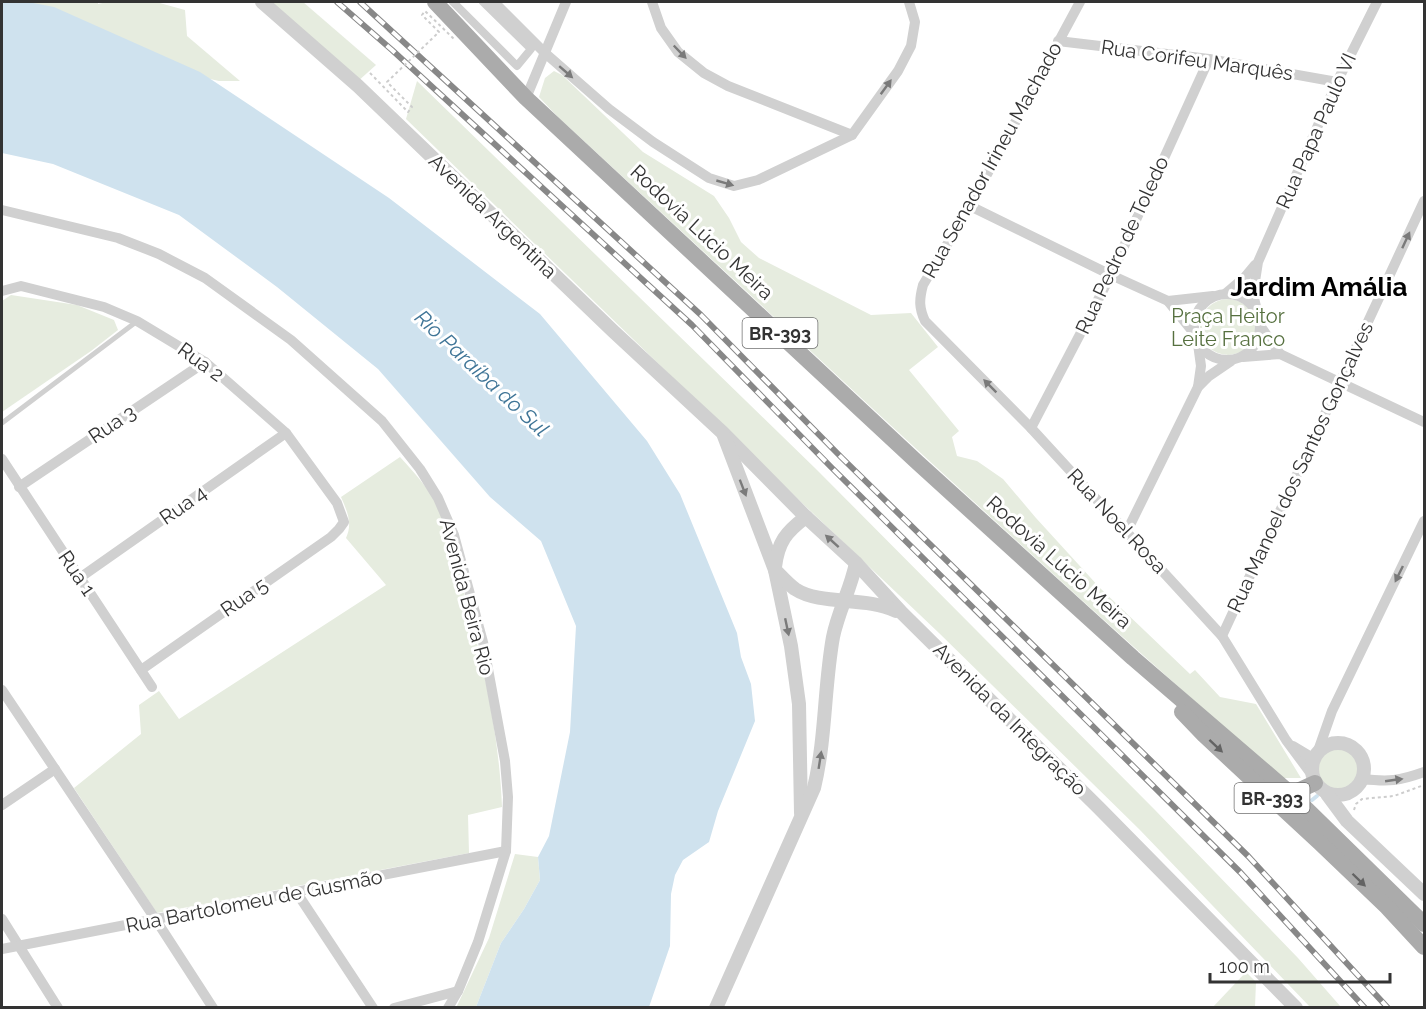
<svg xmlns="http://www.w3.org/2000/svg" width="1426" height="1009" font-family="Raleway,sans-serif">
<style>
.green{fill:#e6ecdf}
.water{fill:#cfe2ee}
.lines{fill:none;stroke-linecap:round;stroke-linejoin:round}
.stream{stroke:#cfe2ee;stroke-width:4}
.path{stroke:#cdcdcd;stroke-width:2;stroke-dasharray:3 3;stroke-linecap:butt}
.service{stroke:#d0d0d0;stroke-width:5}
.pedestrian{stroke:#d0d0d0;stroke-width:8}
.minor{stroke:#d0d0d0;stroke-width:10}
.tertiary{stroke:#d0d0d0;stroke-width:14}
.primary{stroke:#ababab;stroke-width:16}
.rail-casing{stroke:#888;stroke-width:6}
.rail{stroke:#fff;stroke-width:4;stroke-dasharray:11;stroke-linecap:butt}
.path-bridge{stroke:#cdcdcd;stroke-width:2;stroke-dasharray:3 3;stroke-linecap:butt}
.oneway{fill:#7a7a7a}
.oneway2{fill:#636363}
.labels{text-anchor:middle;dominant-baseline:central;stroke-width:6;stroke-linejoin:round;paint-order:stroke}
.shield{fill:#fff;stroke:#707070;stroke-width:1.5}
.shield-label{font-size:18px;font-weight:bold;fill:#333}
.street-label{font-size:20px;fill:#333;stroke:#fff}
.park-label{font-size:20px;fill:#56703f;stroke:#fff}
.water-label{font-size:21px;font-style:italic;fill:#3f7597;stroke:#fff}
.district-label{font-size:26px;font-weight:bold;fill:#000;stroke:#fff}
</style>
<rect width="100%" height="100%" fill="#fff"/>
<g class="green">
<polygon points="2,2 98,2 98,4 107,2 156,2 185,10 187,36 240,81 219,81 2,32"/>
<polygon points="270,2 303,2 376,65 357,82"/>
<path d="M554,71L562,75L643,152L714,196L729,218L741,242L759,258L871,315L911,313L938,347L909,370L959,431L952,437L957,456L977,461L1003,479L1036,518L1100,588L1190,674L1195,670L1220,697L1256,704L1301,778H1282C1035,563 798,338 558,117L539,97L545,78Z"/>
<polygon points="417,81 817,470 1155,810 1298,958 1341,1007 1310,1007 1139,829 939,633 800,501 406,119"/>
<polygon points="11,295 77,305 114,320 118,330 91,351 2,412 2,301"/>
<circle cx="1228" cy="327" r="28"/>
<path d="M400,457C414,472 429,489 439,508C449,529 454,555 460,578C481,653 499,730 502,807L468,815L469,853L157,913L74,788L141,734L139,705L159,691L179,719L386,585L346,538C353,523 347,511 341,497Z"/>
<circle cx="1338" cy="769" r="21"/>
<polygon points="515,854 538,857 540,880 524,909 501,943 476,1007 456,1008 489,938"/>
<polygon points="1246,972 1256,982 1255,1007 1213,1007"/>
</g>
<polygon class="water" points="2,2 28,2 54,7 200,72 389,198 540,314 647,441 680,494 737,633 741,657 751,684 755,721 718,811 709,842 683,860 675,875 671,894 670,946 649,1007 476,1007 501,943 524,909 540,880 538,857 549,836 570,732 576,626 541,541 490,497 378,369 277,287 179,215 53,164 2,153"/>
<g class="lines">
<polyline class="stream" points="1312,800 1317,796"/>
<polyline class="path" points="1354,810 1356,804 1362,799 1394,796 1424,785"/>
<polyline class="service" points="2,423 136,322"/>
<polyline class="pedestrian" points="453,2 517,66 531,49 483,2"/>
<g class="minor">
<polyline points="494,2 545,53 609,109 653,142 709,178 734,186 758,180 852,135 898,71 911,46 915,22 909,2"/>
<polyline points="652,2 661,28 678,52 704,73 728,86 852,135"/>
<path d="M1080,2L970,206L923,285C919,300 919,308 925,321L1031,428L1222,636L1286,740L1312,775"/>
<polyline points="1058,41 1209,59 1337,82"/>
<polyline points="526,98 566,2"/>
<polyline points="970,206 1111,275 1168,301 1194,333"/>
<polyline points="2,210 118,238 159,254 205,278 291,340 382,421 420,469 438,498 454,535 483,642 505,761 508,797 506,851 478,942 458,991 448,1008"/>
<polyline points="2,291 21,286 104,307 137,321 205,362 286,433 337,503 344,522 339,529 331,537 141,670"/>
<circle cx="1227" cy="327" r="33"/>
<polyline points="1225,294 1245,277 1255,265"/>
<polyline points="1168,301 1213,296"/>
<polyline points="1258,315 1253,294 1258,262 1337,82 1377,2"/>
<polyline points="1261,327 1280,354"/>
<polyline points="1198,344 1201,366 1198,387"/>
<polyline points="1243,357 1280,354 1424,422"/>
<polyline points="1031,428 1111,275 1209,59"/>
<polyline points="2,459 152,687"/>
<polyline points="19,487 205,362"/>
<polyline points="1127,531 1198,387 1209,376 1231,361"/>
<polyline points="81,577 286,433"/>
<polyline points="1222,636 1424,201"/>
<polyline points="2,690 156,920 213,1008"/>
<polyline points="1293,746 1313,758"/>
<polyline points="1318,751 1332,711 1424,521"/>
<path d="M1362,779C1389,782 1399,781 1424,772"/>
<polyline points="2,805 55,769"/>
<polyline points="297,893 373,1008"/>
<polyline points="2,919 58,1008"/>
<polyline points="2,949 506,851"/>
<polyline points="394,1008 458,991"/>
</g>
<g class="tertiary">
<polyline points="262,2 358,86 613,331 723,433 806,517 856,563 902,613 1099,808 1296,1008"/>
<polyline points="724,436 775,570 791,646 799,704 801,813"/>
<path d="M775,567C778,542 786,532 806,517"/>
<path d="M775,570C781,576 788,584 795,589C821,606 865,596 896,611"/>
<circle cx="1338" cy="769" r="26"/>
<polyline points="1327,794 1347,821 1424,894"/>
<path d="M716,1008L814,788C826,738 824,687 833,637C838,612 851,588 856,563"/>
</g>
<g class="primary">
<polyline points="435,2 526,98 917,462 1133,658 1291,794 1424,924"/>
<polyline points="1182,712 1204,735 1320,843 1387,907 1424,947"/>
<polyline points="1291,794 1315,783"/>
</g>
<g class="rail-casing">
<g id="rail">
<polyline points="337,2 392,50 692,325 831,467 1240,872 1365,1008"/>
<polyline points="360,2 701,315 841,457 1248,856 1388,1008"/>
</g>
</g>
<use href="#rail" class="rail"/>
<polyline class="path-bridge" points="370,73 408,112 412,107 387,82 439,32 422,15 425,11 454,39"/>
</g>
<defs><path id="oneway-solid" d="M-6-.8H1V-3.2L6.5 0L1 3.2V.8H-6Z" transform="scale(1.5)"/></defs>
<g class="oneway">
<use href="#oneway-solid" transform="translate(680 52) rotate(46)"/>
<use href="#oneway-solid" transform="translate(566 72) rotate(41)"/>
<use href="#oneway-solid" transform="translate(886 87) rotate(-54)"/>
<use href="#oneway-solid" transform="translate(725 183) rotate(16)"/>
<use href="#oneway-solid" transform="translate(1406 240) rotate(-65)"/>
<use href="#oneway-solid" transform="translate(990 386) rotate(-135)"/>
<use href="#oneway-solid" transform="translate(743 488) rotate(69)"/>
<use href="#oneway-solid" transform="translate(832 541) rotate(-138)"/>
<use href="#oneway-solid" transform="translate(1399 574) rotate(116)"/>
<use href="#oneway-solid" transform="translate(787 627) rotate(78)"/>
<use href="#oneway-solid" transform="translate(820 760) rotate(-81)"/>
<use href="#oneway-solid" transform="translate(1394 780) rotate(-8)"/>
</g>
<g class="oneway2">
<use href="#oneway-solid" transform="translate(1216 746) rotate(43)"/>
<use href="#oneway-solid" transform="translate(1359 880) rotate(44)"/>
</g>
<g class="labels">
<g class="shield">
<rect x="742.5" y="318" width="75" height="30" rx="4.5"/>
<rect x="1234.5" y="783" width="75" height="30" rx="4.5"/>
</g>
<g class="shield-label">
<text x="780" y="333">BR-393</text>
<text x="1272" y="798">BR-393</text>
</g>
<g class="street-label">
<text transform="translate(1197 60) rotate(8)">Rua Corifeu Marquês</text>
<text transform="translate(1316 131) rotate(-66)">Rua Papa Paulo VI</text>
<text transform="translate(992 160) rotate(-61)">Rua Senador Irineu Machado</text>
<text transform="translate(493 216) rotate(44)">Avenida Argentina</text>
<text transform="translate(702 232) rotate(43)">Rodovia Lúcio Meira</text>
<text transform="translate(1122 245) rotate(-65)">Rua Pedro de Toledo</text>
<text transform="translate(201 362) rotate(36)">Rua 2</text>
<text transform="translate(112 424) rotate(-34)">Rua 3</text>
<text transform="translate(1300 467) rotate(-65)">Rua Manoel dos Santos Gonçalves</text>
<text transform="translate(183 505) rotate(-35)">Rua 4</text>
<text transform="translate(1117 521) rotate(47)">Rua Noel Rosa</text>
<text transform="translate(1059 562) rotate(42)">Rodovia Lúcio Meira</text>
<text transform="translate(77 573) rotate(56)">Rua 1</text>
<text transform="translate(244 597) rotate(-35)">Rua 5</text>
<text transform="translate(467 597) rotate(75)">Avenida Beira Rio</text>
<text transform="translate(1010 719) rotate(45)">Avenida da Integração</text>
<text transform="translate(254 901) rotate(-11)">Rua Bartolomeu de Gusmão</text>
</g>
<g class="park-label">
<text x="1228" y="316">Praça Heitor<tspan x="1228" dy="23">Leite Franco</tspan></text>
</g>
<g class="water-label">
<text transform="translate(482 373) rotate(43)">Rio Paraíba do Sul</text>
</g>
<g class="district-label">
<text x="1319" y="287">Jardim Amália</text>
</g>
</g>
<rect width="1426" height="1009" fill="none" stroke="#333333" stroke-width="6"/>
<path d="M1210 973v9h180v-9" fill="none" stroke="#333333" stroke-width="3"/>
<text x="1219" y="973" font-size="18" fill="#333333" stroke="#ffffff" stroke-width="4.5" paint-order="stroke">100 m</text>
</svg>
